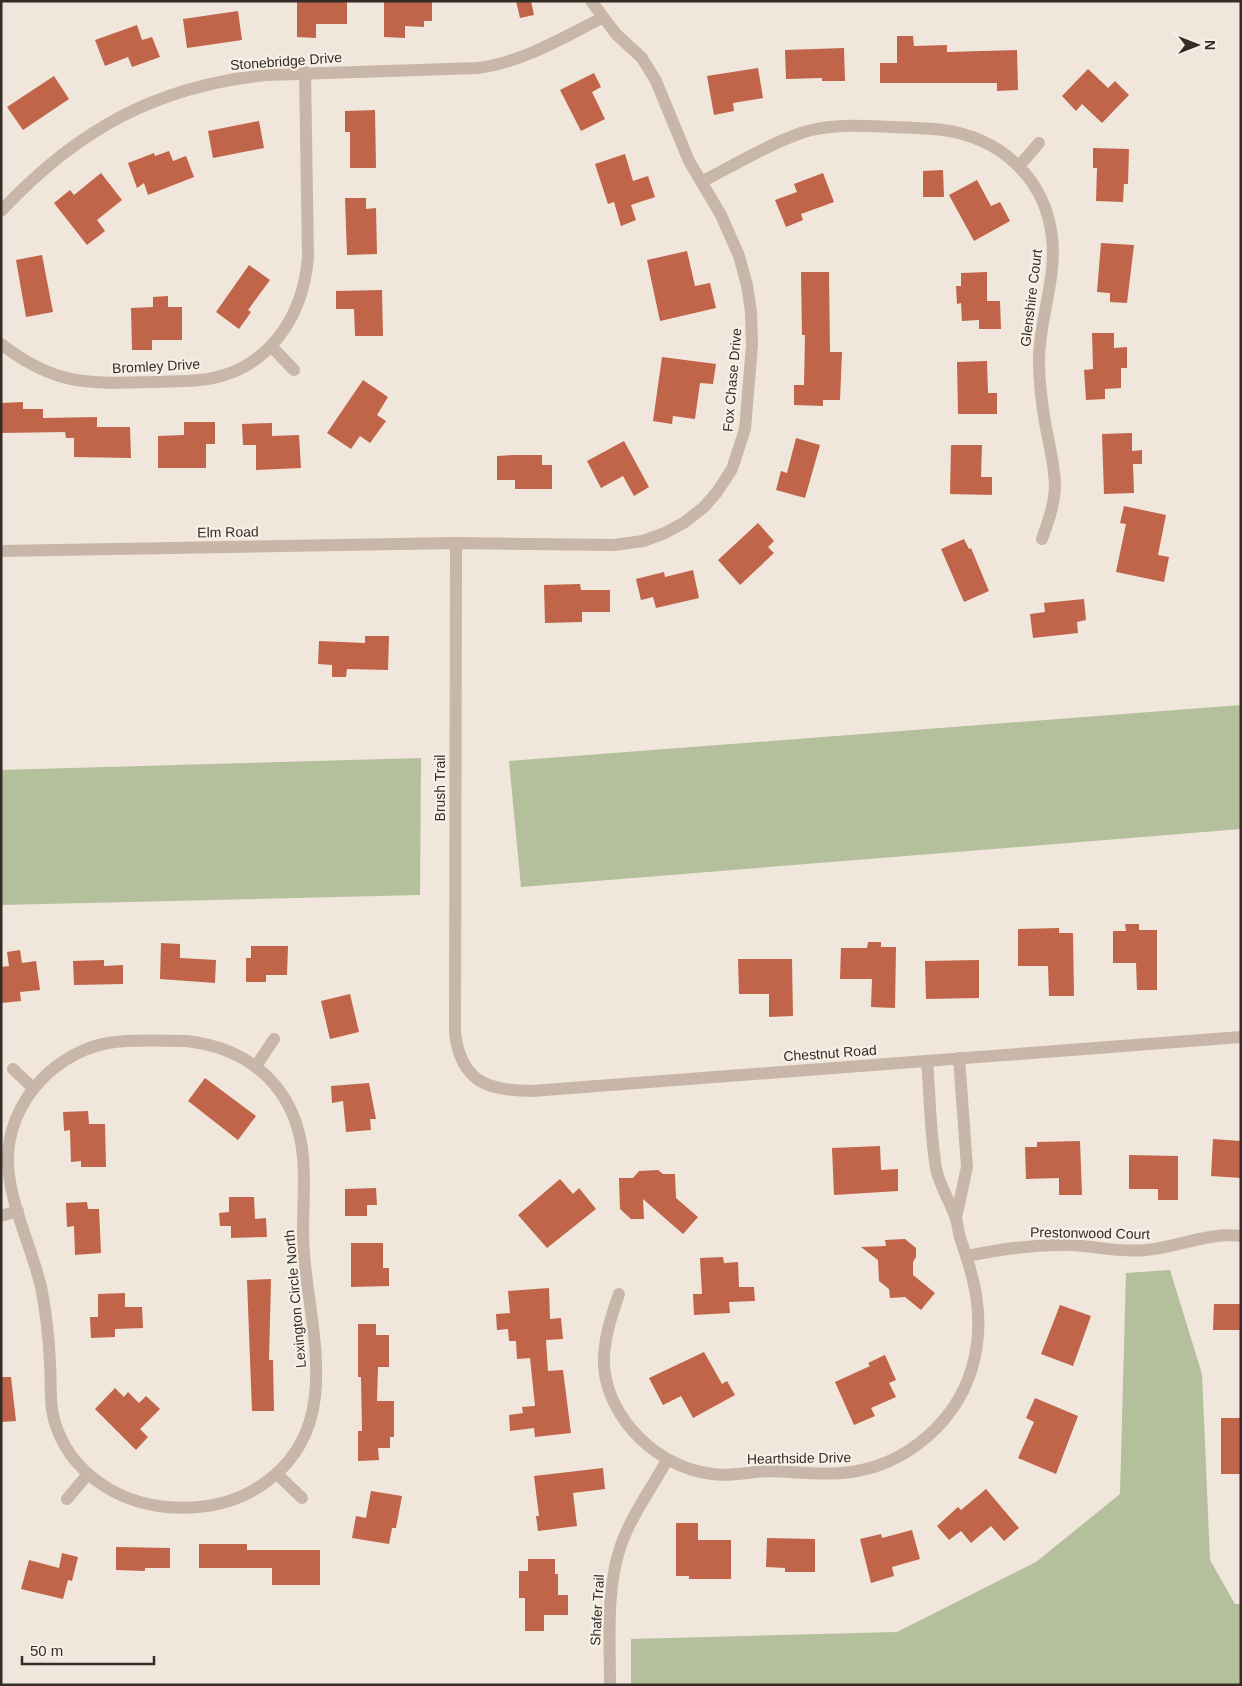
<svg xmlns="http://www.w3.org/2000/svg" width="1242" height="1686" font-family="Arial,sans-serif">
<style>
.green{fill:#b4bf9c}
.building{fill:#c0644a}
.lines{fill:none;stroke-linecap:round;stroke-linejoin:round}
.minor{stroke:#c8b6a8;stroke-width:12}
.labels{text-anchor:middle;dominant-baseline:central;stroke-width:4.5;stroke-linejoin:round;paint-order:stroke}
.street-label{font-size:14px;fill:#352c28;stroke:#f8f0e7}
</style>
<rect width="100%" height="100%" fill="#f0e6db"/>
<g class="green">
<polygon points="1241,705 1241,829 521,887 509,761"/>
<polygon points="421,758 420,895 1,905 1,770"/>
<polygon points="1170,1270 1202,1374 1210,1560 1235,1604 1241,1604 1241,1685 631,1685 631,1639 897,1632 1036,1562 1120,1494 1126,1273"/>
</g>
<g class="building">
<polygon points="297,1 347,1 347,24 316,24 316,38 297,37"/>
<polygon points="384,1 432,1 432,21 424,21 424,27 405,26 405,38 384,37"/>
<polygon points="516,1 531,1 534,15 520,18"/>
<polygon points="238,11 242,40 187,48 183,19"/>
<polygon points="137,25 142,40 152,37 160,57 132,67 128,57 105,66 95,40"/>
<polygon points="897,36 913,36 914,46 947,45 947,52 1017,50 1018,90 997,91 997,83 880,83 880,63 897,63"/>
<polygon points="844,48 845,81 822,81 822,78 786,79 785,50"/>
<polygon points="758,68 763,98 733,103 734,111 714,115 707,76"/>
<polygon points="1088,69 1108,88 1115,81 1129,95 1102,123 1082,104 1076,111 1062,96"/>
<polygon points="594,73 601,87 592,92 605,119 581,131 560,90"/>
<polygon points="54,76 69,99 23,130 7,107"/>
<polygon points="375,110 376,168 350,168 350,132 345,132 345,111"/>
<polygon points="259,121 264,148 213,158 208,131"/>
<polygon points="1093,148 1129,149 1128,184 1124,184 1123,202 1096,201 1097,168 1093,168"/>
<polygon points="169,151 173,161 186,156 194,177 148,195 144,183 137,188 128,163 154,153 155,156"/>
<polygon points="625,154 633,181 648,176 655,197 631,205 636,220 621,226 614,202 608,204 595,164"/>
<polygon points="943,170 944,197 923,197 923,171"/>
<polygon points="101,173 122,200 97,220 105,231 87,245 54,203 70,190 74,195"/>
<polygon points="823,173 834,202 801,214 803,220 786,227 775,200 797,192 794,184"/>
<polygon points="977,180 991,206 1000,202 1010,221 974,241 949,195"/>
<polygon points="345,198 366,198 366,209 376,208 377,254 347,255"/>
<polygon points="1101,243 1134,245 1127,303 1110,302 1110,293 1097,292"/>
<polygon points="687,251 695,286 710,283 716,308 660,321 647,260"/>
<polygon points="42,255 53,312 26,317 16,260"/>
<polygon points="249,265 270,280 248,310 251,312 239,329 216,312"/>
<polygon points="801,272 829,272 830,352 842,352 840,400 823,400 823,406 794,405 794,385 804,385 805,335 802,335"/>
<polygon points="987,272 987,301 1000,301 1001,329 979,329 979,320 962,321 961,303 957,304 956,286 961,286 961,273"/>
<polygon points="382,290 383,336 355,336 354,309 336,309 336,291"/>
<polygon points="168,296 168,307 182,307 182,340 152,340 152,350 132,350 131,308 153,307 153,297"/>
<polygon points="1092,333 1114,333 1114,348 1127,347 1127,368 1121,368 1121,388 1105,389 1105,399 1086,400 1084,370 1093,369"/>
<polygon points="662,357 716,364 713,384 700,383 695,419 673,416 672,424 653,421"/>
<polygon points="987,361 988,393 997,393 997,414 958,414 957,362"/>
<polygon points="363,380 388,397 377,415 386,421 370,443 360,436 351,449 327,433"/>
<polygon points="23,402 23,409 43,409 43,418 97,417 97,427 130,427 131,458 74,457 74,438 66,438 65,432 1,433 1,403"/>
<polygon points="184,422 215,422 215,444 206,444 206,468 158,468 158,436 184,435"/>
<polygon points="272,423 272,436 299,435 301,468 256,470 256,445 243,445 242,424"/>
<polygon points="1132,433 1132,451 1142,450 1142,464 1133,464 1134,493 1104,494 1102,434"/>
<polygon points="796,438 820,445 805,498 776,490 781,471 787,473"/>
<polygon points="624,441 649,487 634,496 623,476 601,488 587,461"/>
<polygon points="951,445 982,445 981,477 992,477 992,495 950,494"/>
<polygon points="514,455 542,455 542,465 552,465 552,489 515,489 515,480 497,480 497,456"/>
<polygon points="1124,506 1166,515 1158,555 1169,557 1164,582 1116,572 1126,524 1120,523"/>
<polygon points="758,523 774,541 768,547 774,553 740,585 718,560"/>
<polygon points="964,539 969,549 971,548 989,591 964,602 941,549"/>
<polygon points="693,570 699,598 656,608 653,597 641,600 636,579 664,572 665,577"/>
<polygon points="580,584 581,590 610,590 610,612 582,612 582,622 545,623 544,585"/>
<polygon points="1084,599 1086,620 1077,622 1078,633 1033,638 1030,614 1045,612 1044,603"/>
<polygon points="365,636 389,636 388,670 347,669 346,677 332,677 332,665 318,664 319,641 365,643"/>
<polygon points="1125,924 1139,924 1139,930 1157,930 1157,990 1137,990 1136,963 1113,963 1113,931 1126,931"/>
<polygon points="1059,928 1059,933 1073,933 1074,996 1049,996 1048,966 1018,966 1018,929"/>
<polygon points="868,942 881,942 881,947 896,947 895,1008 871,1007 872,979 840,979 841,948 867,948"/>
<polygon points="161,943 180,944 180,958 216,960 215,983 160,979"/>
<polygon points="251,946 288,946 287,975 266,975 266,982 246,982 246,958 251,958"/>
<polygon points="20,950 22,963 36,961 40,990 20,992 21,1001 1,1003 1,967 9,966 7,952"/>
<polygon points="738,959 792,959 793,1016 769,1017 769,994 739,994"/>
<polygon points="104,960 104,966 123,965 123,984 74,985 73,961"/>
<polygon points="979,960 979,998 926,999 925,961"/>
<polygon points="350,994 359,1032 330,1039 321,1001"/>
<polygon points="205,1078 256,1116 238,1140 188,1101"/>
<polygon points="369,1083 376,1119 370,1119 371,1130 346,1132 343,1101 332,1103 331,1086"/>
<polygon points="88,1111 89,1124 105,1124 106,1167 81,1167 81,1161 71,1162 70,1130 64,1131 63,1112"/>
<polygon points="1213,1139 1241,1141 1241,1178 1211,1176"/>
<polygon points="1080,1141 1082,1195 1059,1195 1059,1178 1026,1179 1025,1147 1037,1147 1037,1142"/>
<polygon points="880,1146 881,1170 898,1169 898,1191 834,1195 832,1148"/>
<polygon points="1129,1155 1178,1156 1178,1200 1158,1200 1158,1189 1129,1189"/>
<polygon points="658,1170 663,1174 675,1174 676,1198 698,1217 683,1234 643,1199 644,1219 631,1219 620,1209 619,1178 633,1178 639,1171"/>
<polygon points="560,1179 573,1194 579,1188 596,1209 547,1248 518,1215"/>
<polygon points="376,1188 377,1205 367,1205 367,1216 345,1216 345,1189"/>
<polygon points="229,1197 254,1197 255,1219 266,1218 267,1237 231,1238 231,1226 220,1226 219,1213 229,1212"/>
<polygon points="87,1202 88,1209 99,1209 101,1253 75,1255 74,1226 67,1227 66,1203"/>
<polygon points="905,1239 916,1248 916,1257 913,1262 913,1275 935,1293 921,1310 905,1297 890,1298 889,1289 879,1281 878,1260 861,1247 886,1246 885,1240"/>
<polygon points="351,1243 383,1243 383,1268 389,1268 389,1286 351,1287"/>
<polygon points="723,1257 724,1263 738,1262 739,1287 754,1287 755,1301 729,1302 730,1313 694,1315 693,1294 702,1294 700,1258"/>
<polygon points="271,1279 269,1360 273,1360 274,1411 252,1411 247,1280"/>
<polygon points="549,1288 550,1319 561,1318 563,1339 546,1340 548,1371 563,1370 571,1433 535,1437 534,1428 510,1431 509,1415 523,1413 522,1407 535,1406 530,1358 517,1359 516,1341 509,1341 508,1329 497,1330 496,1314 510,1313 508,1291"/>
<polygon points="125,1293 125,1307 142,1307 143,1328 115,1329 115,1337 91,1338 90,1317 98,1317 98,1294"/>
<polygon points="1214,1304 1241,1304 1241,1330 1213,1330"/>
<polygon points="1060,1305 1091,1316 1073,1366 1041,1354"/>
<polygon points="358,1324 376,1324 376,1335 389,1335 389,1367 378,1367 377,1401 394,1401 394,1437 390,1437 390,1448 378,1448 379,1460 358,1461 358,1431 362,1431 361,1377 358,1377"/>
<polygon points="704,1352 722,1384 727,1381 735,1395 693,1418 681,1396 663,1405 649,1378"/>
<polygon points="885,1355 896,1380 889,1383 896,1397 871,1408 875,1416 854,1425 835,1382 870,1366 868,1363"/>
<polygon points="1,1377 11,1377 16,1421 1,1422"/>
<polygon points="115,1388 124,1397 128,1392 139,1403 146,1396 160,1409 140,1429 148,1437 136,1450 95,1409"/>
<polygon points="1035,1398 1078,1416 1056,1474 1018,1458 1034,1422 1026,1418"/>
<rect x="1221" y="1418" width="20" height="56"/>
<polygon points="603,1468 605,1489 573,1493 577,1526 538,1531 536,1516 539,1516 534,1476"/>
<polygon points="986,1489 1019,1528 1004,1541 991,1526 971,1543 961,1531 949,1540 937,1526 958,1507 961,1510"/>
<polygon points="371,1491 402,1496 396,1528 392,1528 389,1544 352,1538 356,1516 366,1518"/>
<polygon points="676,1523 698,1523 698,1540 731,1540 731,1579 689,1579 689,1576 676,1576"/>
<polygon points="912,1530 920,1559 892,1567 894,1576 871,1583 860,1539 881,1534 882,1538"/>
<polygon points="767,1538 815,1539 815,1572 785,1572 785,1568 766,1567"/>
<polygon points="199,1544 247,1544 247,1550 320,1550 320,1585 272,1585 272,1568 199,1568"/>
<polygon points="116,1547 170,1548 170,1568 145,1568 145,1571 116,1570"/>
<polygon points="62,1553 78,1557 72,1581 68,1580 63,1599 21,1589 29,1560 59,1568"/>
<polygon points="528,1559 555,1559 555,1574 558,1574 558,1595 568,1595 568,1615 544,1615 544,1631 525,1631 525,1598 519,1598 519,1571 528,1571"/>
</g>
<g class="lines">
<g class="minor">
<polyline points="1019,166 1039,143"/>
<path d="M703,181C736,164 769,144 804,132C833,123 865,126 894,127C910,128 927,128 943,130C1001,138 1045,178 1052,237C1057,279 1039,319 1039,361C1039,383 1042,406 1046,428C1050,447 1055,468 1055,488C1054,506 1048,522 1042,539"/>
<path d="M1,211C77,130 156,86 266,75L478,68C523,62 562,38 602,18"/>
<path d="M1,344C54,385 86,384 151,382C167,381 184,382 200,380C266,373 303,319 308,257L305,72"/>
<polyline points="271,346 294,370"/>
<path d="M456,543L455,1033C461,1082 488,1091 532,1091L1241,1037"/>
<polyline points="1,551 456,543 614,545 643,541 665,533 685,522 704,507 717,492 732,469 745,429 752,345 751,312 747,285 739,256 721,215 689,161 656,81 642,58 616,34 591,1"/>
<path d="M186,1041C252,1048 297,1090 303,1157C306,1189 301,1222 304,1254C310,1331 342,1423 270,1479C240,1503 204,1510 167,1507C112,1502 62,1466 52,1410C50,1394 51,1379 50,1364C49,1339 46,1312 41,1287C32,1249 14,1213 9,1175C0,1113 48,1054 108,1043C133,1039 161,1041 186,1041Z"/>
<polyline points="256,1066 274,1039"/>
<polyline points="13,1069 33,1088"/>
<polyline points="1,1216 18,1211"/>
<polyline points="956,1218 967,1167 959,1058"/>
<path d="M967,1256C1001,1249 1036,1244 1070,1245C1096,1246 1120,1253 1146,1250C1178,1247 1209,1232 1241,1236"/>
<path d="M619,1294C611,1317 603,1341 604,1366C608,1420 659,1468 712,1474C732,1477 752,1471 772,1471C796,1472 819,1475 842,1473C906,1468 962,1419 975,1356C984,1313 974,1277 960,1238C958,1231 958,1223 955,1216C950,1201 939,1185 936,1168C930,1133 930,1096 927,1061"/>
<polyline points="277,1474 302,1498"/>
<polyline points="67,1499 88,1474"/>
<path d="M610,1685C610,1639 606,1591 620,1548C630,1517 652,1488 667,1460"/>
</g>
</g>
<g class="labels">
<g class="street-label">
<text transform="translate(286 61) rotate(-4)">Stonebridge Drive</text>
<text transform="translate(1031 298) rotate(-83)">Glenshire Court</text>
<text transform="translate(156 366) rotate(-3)">Bromley Drive</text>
<text transform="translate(732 380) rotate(-85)">Fox Chase Drive</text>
<text transform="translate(228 532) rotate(-1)">Elm Road</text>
<text transform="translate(440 788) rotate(-90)">Brush Trail</text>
<text transform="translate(830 1053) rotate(-4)">Chestnut Road</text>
<text transform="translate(1090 1233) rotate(1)">Prestonwood Court</text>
<text transform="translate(295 1299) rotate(-95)">Lexington Circle North</text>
<text transform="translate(799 1458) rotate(-1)">Hearthside Drive</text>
<text transform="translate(597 1610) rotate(-87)">Shafer Trail</text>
</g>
</g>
<rect width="1242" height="1686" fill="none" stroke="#352c28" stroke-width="5"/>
<g transform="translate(1197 45) rotate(90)" stroke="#f8f0e7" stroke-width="4" paint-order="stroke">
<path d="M0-4L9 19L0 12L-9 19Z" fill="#352c28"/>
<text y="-8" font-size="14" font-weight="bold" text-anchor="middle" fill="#352c28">N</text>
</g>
<path d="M22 1656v8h132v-8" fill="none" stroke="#352c28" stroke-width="2.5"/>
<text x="30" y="1656" font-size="15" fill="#352c28" stroke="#f8f0e7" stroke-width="4" paint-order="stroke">50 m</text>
</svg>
